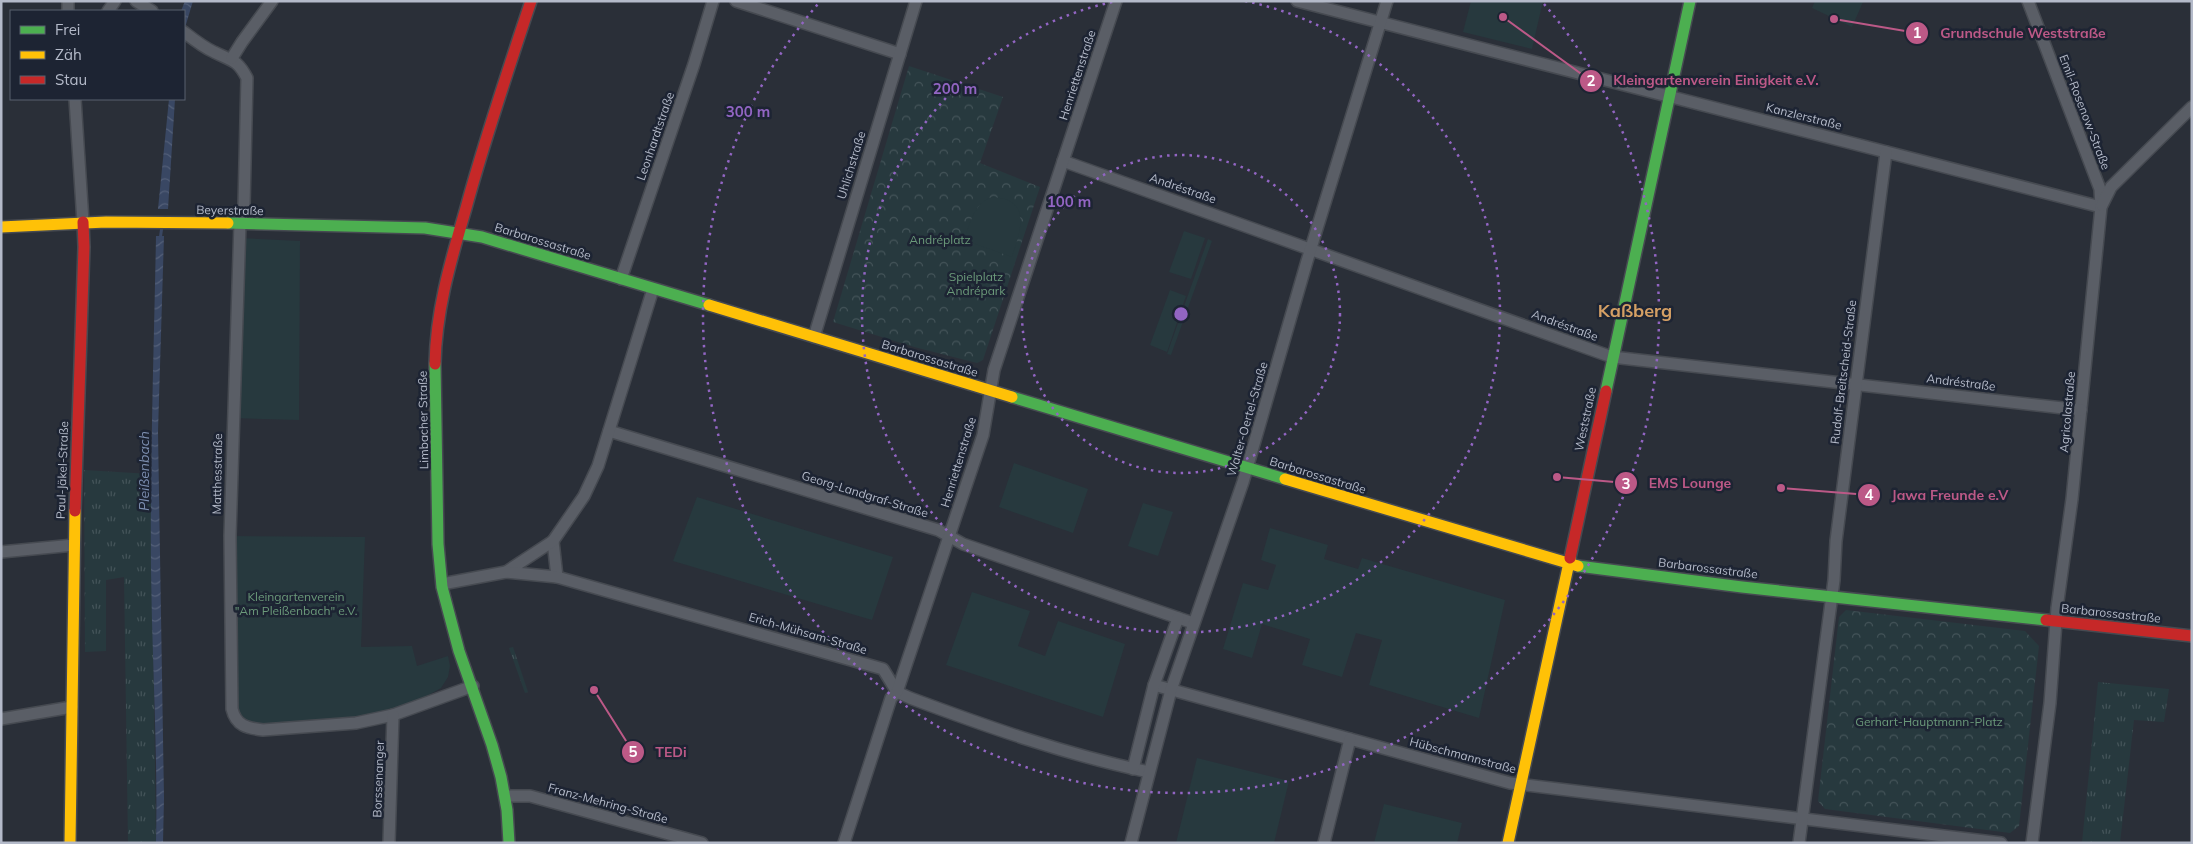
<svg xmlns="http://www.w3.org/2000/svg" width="2193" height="844" font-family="Mulish,sans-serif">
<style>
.grass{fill:url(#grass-tufts)}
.forest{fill:url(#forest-crowns)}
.garden{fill:#27393e}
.water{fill:url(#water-waves)}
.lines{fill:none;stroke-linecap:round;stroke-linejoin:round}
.stream{stroke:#394763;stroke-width:3}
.street-casing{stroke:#464a51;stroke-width:14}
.fast-casing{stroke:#464a51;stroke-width:14}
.slow-casing{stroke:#464a51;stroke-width:14}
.jam-casing{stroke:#464a51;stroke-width:14}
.street{stroke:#5a5e66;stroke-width:11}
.fast{stroke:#4caf50;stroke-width:11}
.slow{stroke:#ffc107;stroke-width:11}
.jam{stroke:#c62828;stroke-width:11}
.ring{fill:none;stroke:#9265c3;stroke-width:2.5;stroke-dasharray:2.5 5}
.labels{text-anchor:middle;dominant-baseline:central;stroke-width:5;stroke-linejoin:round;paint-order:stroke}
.street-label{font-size:12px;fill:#b4bac9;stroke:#1d2433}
.park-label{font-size:12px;fill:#6b9a7a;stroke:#1d2433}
.water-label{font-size:14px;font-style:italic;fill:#7c8eb0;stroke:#1d2433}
.district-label{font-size:18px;font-weight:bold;fill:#d49f64;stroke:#1d2433}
.centre{fill:#9265c3;stroke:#1d2433;stroke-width:2.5}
.ring-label{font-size:15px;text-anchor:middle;font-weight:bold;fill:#9265c3;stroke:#1d2433;stroke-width:5;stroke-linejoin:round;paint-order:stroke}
.leader{fill:none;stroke:#bc5987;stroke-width:2}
.callout-dot{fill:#bc5987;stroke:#1d2433;stroke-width:2}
.mark-label{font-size:15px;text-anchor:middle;font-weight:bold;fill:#fff}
.callout-label{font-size:14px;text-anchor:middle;font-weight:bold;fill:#bc5987;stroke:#1d2433;stroke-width:5;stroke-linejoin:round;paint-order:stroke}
</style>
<defs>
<pattern id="grass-tufts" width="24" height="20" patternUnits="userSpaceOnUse" patternTransform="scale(1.25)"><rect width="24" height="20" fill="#27393e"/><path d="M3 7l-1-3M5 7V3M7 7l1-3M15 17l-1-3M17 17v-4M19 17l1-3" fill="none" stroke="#445459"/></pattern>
<pattern id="forest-crowns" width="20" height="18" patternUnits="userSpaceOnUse" patternTransform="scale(1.25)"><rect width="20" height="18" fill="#27393e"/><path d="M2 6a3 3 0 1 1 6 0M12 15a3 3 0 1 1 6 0" fill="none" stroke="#445459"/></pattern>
<pattern id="water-waves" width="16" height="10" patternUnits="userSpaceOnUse" patternTransform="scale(1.25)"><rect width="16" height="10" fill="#394763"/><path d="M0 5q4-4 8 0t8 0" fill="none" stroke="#535f78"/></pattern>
</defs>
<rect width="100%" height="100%" fill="#2a2f38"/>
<g class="grass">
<polygon points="84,470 151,474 156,843 128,843 124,577 106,580 106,651 85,652"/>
<polygon points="513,647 528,692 525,693 509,648"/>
<polygon points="2098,682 2169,689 2164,722 2134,720 2120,843 2082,843"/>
</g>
<g class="forest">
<polygon points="909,66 1003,97 980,163 1040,187 983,360 977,363 914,347 833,322"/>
<polygon points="1846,610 2025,631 2039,646 2019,826 2010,833 1825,809 1818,801 1839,617"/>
</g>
<g class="garden">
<polygon points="1471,1 1543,1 1532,49 1463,32"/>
<polygon points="1815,1 1861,1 1863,2 1852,27 1812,8"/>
<path d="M992,197C1033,199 1020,231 1012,257L964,240C970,224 974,203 992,197Z"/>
<polygon points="1184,231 1205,238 1191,279 1169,272"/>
<polygon points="239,238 300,241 299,420 232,418"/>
<polygon points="1208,239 1212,241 1171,355 1167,354"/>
<polygon points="1170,290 1186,296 1167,352 1150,345"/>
<polygon points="1014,463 1088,489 1073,533 999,507"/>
<polygon points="697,497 893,557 872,620 673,561"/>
<polygon points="1143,503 1173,512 1158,556 1128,546"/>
<polygon points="1270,528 1328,545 1324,559 1358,569 1362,558 1505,600 1479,718 1369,685 1382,640 1356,633 1342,677 1302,665 1310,639 1262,624 1252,658 1223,649 1243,583 1268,590 1276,565 1261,560"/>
<polygon points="230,536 365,537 361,647 412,646 417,666 448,656 450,666 448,677 441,688 393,715 275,730 235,719"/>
<polygon points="972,592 1030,611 1018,646 1045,656 1058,621 1125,644 1103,717 946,665"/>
<polygon points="1197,758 1289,781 1274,843 1176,843"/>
<polygon points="1384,804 1462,823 1457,843 1374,843"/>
</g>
<g class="water">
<polygon points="185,1 193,1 184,31 184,11 181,11"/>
<polygon points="169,99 175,99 168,209 158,209"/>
<path d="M156,236H164L158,432L164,798L163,843H156C158,752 152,661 151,570C150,458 154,347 156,236Z"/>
</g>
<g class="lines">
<polyline class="stream" points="160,240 162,226"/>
<g class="street-casing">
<g id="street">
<polyline points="68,1 68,11"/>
<polyline points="136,1 152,11"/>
<polyline points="736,1 900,54"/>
<polyline points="1297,1 2101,207"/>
<polyline points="2028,1 2100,189 2101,207 2072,499 2057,608 2050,703 2032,843"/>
<polyline points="108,11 115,1"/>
<path d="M184,32C193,39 203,47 214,52C232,61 237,59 247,78L244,205L240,223L230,536L232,709C236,726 247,728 263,730L356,723L393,715L473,686"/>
<polyline points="232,58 242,42 272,1"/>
<polyline points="75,99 83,222"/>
<polyline points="1063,161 1612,357 2081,410"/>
<polyline points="2102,205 2111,187 2192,107"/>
<polyline points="621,279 694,64 713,1"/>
<polyline points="814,337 916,1"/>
<polyline points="609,431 938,530 963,544 1193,623"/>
<polyline points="553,541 557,577"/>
<polyline points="1,552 74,545"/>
<polyline points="506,572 553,541 584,496 598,466 653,289"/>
<path d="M442,584L506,572L557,577L883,669L897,692L910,698C988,727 1067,755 1149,772"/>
<polyline points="1154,685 1510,783 2001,843"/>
<polyline points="1,719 72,707"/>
<polyline points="1133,769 1154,685 1178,618"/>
<polyline points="506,796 530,796 702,843"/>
<polyline points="389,843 393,715"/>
<polyline points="844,843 891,698 897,692 983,435 994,370 1116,1"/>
<polyline points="1131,843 1171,690 1243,482 1307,261 1387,1"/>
<polyline points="1324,843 1350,739"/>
<polyline points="1799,843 1834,580 1836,541 1886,152"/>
</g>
</g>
<g class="fast-casing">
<g id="fast">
<polyline points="228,223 425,228 482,237 709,305"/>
<polyline points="435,364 438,544 442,587 459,651 492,745 501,777 507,810 509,843"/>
<polyline points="1606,391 1690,1"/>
<polyline points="1012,397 1285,479"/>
<polyline points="1578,566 1742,587 2046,620"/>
</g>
</g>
<g class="slow-casing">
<g id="slow">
<polyline points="1,227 106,222 228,223"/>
<polyline points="709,305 1012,397"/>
<polyline points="1285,479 1578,566"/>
<polyline points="70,843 75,511"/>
<polyline points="1508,843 1570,558"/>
</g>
</g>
<g class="jam-casing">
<g id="jam">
<path d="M435,364C436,309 451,260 466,208C485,138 508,70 531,1"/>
<polyline points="75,511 84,247 83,222"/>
<polyline points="1570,558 1606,391"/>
<polyline points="2046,620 2192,636"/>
</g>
</g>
<use href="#street" class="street"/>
<use href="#fast" class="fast"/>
<use href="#slow" class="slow"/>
<use href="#jam" class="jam"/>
</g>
<g class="ring">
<circle cx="1181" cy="314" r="159"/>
<path d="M1245 1A319 319 0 1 1 1117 1"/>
<path d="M1544 4A478 478 0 1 1 818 4"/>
</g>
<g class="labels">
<g class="street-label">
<text transform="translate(1077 75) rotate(-72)">Henriettenstraße</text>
<text transform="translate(2085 112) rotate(69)">Emil-Rosenow-Straße</text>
<text transform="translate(1804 116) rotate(14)">Kanzlerstraße</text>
<text transform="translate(655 136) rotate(-71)">Leonhardtstraße</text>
<text transform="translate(851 165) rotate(-73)">Uhlichstraße</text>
<text transform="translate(1183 188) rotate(19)">Andréstraße</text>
<text transform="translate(230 210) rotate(1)">Beyerstraße</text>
<text transform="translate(543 241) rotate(17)">Barbarossastraße</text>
<text transform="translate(1565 325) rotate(20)">Andréstraße</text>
<text transform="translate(930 358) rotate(17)">Barbarossastraße</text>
<text transform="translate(1843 372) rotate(-83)">Rudolf-Breitscheid-Straße</text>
<text transform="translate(1961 382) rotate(7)">Andréstraße</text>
<text transform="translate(2067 412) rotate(-85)">Agricolastraße</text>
<text transform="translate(1247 419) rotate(-74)">Walter-Oertel-Straße</text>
<text transform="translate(1585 419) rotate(-78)">Weststraße</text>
<text transform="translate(423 420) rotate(-91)">Limbacher Straße</text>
<text transform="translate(958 462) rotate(-73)">Henriettenstraße</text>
<text transform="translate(62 470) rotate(-88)">Paul-Jäkel-Straße</text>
<text transform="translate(217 474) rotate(-89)">Matthesstraße</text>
<text transform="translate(1318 475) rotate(17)">Barbarossastraße</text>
<text transform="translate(865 494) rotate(17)">Georg-Landgraf-Straße</text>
<text transform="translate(1708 568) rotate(7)">Barbarossastraße</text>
<text transform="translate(2111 613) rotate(6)">Barbarossastraße</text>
<text transform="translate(808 633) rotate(16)">Erich-Mühsam-Straße</text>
<text transform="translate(1463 755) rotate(15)">Hübschmannstraße</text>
<text transform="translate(378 779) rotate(-88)">Borssenanger</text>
<text transform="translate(608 803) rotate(15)">Franz-Mehring-Straße</text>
</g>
<g class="park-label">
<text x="940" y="239">Andréplatz</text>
<text x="976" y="276">Spielplatz<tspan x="976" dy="14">Andrépark</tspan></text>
<text x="296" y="596">Kleingartenverein<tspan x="296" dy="14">"Am Pleißenbach" e.V.</tspan></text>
<text x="1929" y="721">Gerhart-Hauptmann-Platz</text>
</g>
<g class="water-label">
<text transform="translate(144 471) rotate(-90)">Pleißenbach</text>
</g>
<g class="district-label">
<text x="1635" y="310">Kaßberg</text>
</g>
</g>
<circle cx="1181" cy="314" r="8" class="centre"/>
<g class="ring-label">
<text x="955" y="94">200 m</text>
<text x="748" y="117">300 m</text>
<text x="1069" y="207">100 m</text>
</g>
<path class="leader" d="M1834 19L1917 33M1503 17L1591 81M1557 477L1626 483M1781 488L1869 495M594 690L633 752"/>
<g class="callout-dot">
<circle cx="1834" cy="19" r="5"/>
<circle cx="1503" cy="17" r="5"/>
<circle cx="1557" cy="477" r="5"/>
<circle cx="1781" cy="488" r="5"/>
<circle cx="594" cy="690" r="5"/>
<circle cx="1917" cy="33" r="12"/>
<circle cx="1591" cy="81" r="12"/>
<circle cx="1626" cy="483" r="12"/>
<circle cx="1869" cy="495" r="12"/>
<circle cx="633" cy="752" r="12"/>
</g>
<g class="mark-label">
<text x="1917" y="38">1</text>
<text x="1591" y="86">2</text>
<text x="1626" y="489">3</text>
<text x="1869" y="500">4</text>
<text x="633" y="757">5</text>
</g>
<g class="callout-label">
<text x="2023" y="38">Grundschule Weststraße</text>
<text x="1716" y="85">Kleingartenverein Einigkeit e.V.</text>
<text x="1690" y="488">EMS Lounge</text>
<text x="1950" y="500">Jawa Freunde e.V</text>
<text x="671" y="757">TEDi</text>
</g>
<rect width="2193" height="844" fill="none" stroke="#b4bac9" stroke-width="5"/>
<rect x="10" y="10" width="175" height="90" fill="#1d2433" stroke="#59606f"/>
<rect x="20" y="26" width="25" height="8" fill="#4caf50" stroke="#59606f"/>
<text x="55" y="35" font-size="15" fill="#b4bac9">Frei</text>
<rect x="20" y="51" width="25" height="8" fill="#ffc107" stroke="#59606f"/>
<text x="55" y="60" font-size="15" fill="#b4bac9">Zäh</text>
<rect x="20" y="76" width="25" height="8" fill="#c62828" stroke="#59606f"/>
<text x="55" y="85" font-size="15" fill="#b4bac9">Stau</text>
</svg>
